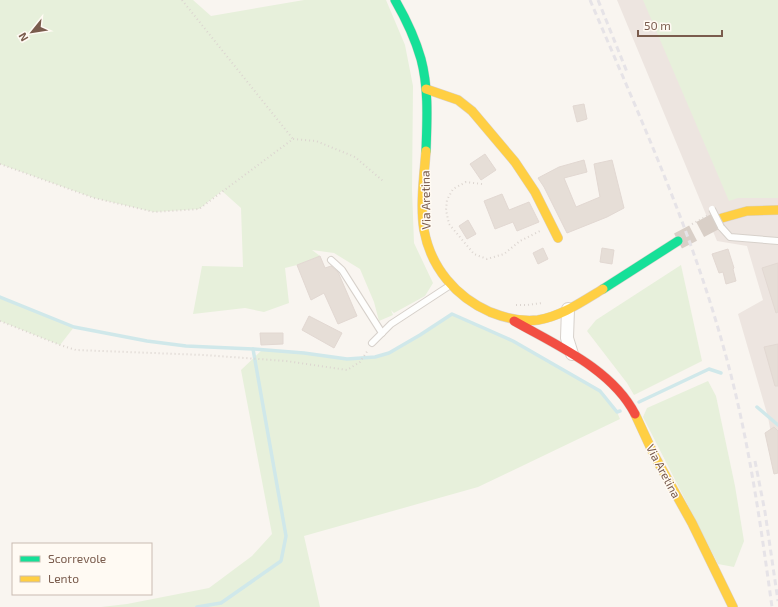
<svg xmlns="http://www.w3.org/2000/svg" width="778" height="607" font-family="'Exo 2',sans-serif">
<style>
.industrial{fill:#ede5e0}
.green{fill:#e7f0db}
.lines{fill:none;stroke-linecap:round;stroke-linejoin:round}
.stream{stroke:#d0e8ea;stroke-width:3.5}
.building{fill:#e6ded7;stroke:#e2d8d2}
.secondary-tunnel{stroke:#d9cfc7;stroke-width:17;stroke-dasharray:17 8;stroke-linecap:butt}
.lane-casing{stroke:#d7d1cb;stroke-width:8}
.street-casing{stroke:#d7d1cb;stroke-width:14}
.fast-casing{stroke:#d9d2cb;stroke-width:10}
.slow-casing{stroke:#d9d2cb;stroke-width:10}
.jam-casing{stroke:#d9d2cb;stroke-width:10}
.path{stroke:#dcd5d0;stroke-width:2;stroke-dasharray:1 3;stroke-linecap:butt}
.lane{stroke:#fefefd;stroke-width:6}
.street{stroke:#fefefd;stroke-width:12}
.fast{stroke:#16e098;stroke-width:9}
.slow{stroke:#ffcf43;stroke-width:9}
.jam{stroke:#f24e42;stroke-width:9}
.rail{stroke:#e6e3e7;stroke-width:3;stroke-dasharray:6 4;stroke-linecap:butt}
.lane-bridge-casing{stroke:#d7d1cb;stroke-width:8;stroke-linecap:butt}
.lane-bridge{stroke:#fefefd;stroke-width:6}
.labels{text-anchor:middle;dominant-baseline:central;stroke-width:3;stroke-linejoin:round;paint-order:stroke}
.street-label{font-size:12px;fill:#7a5c4d;stroke:#fffaf3}
</style>
<rect width="100%" height="100%" fill="#f9f5f0"/>
<polygon class="industrial" points="617,0 778,0 778,472 768,417 738,314 763,300 747,246 717,241"/>
<g class="green">
<polygon points="0,0 193,0 211,16 304,0 386,0 405,45 413,86 412,190 414,243 433,283 425,296 394,313 391,310 393,315 379,321 374,302 360,269 334,253 312,250 320,256 297,265 285,268 289,303 264,312 245,308 193,314 202,266 243,267 241,208 222,191 199,209 154,212 94,198 0,164"/>
<polygon points="643,0 778,0 778,198 738,198 729,201"/>
<polygon points="681,265 702,361 634,395 627,383 587,331 596,320"/>
<polygon points="0,297 74,327 60,345 0,321"/>
<path d="M452,314L513,341L600,391L617,412L620,419L478,487L304,536L320,607H101L127,604L209,588L252,556L272,534L241,370L262,350C277,351 291,352 305,353C332,356 364,364 390,353C412,343 432,327 452,314Z"/>
<polygon points="708,381 716,396 735,486 744,541 734,567 718,564 643,417 647,408"/>
</g>
<g class="lines">
<g class="stream">
<polyline points="0,297 74,327 147,341 186,346 253,349 304,353 347,359 375,357 389,353 420,335 452,314 513,341 600,391 617,412 620,411"/>
<polyline points="639,402 709,369 721,373"/>
<polyline points="757,407 778,425"/>
<polyline points="197,607 221,603 281,561 286,536 253,349"/>
</g>
</g>
<g class="building">
<polygon points="584,104 587,119 577,122 573,106"/>
<polygon points="485,154 496,170 481,180 470,164"/>
<polygon points="584,160 587,172 564,178 576,207 600,197 594,164 612,160 624,208 607,217 567,233 544,187 538,178 559,167"/>
<polygon points="502,194 509,210 529,202 539,222 517,231 513,222 495,229 484,201"/>
<polygon points="468,220 476,234 467,239 459,226"/>
<polygon points="543,248 548,259 538,264 533,253"/>
<polygon points="602,248 614,250 612,264 600,262"/>
<polygon points="728,249 734,268 733,269 736,281 726,284 723,272 719,273 712,254"/>
<polygon points="320,256 325,268 331,266 338,272 357,316 338,324 324,293 311,300 297,265"/>
<polygon points="778,263 778,312 776,313 762,268"/>
<polygon points="309,316 342,333 334,348 302,330"/>
<polygon points="260,333 283,333 283,344 261,345"/>
<polygon points="778,344 778,386 775,386 764,347"/>
<polygon points="774,427 778,431 778,473 774,474 765,433"/>
</g>
<g class="lines">
<polyline class="secondary-tunnel" points="678,241 722,218"/>
<g class="lane-casing">
<g id="lane">
<polyline points="721,227 730,237 778,241"/>
<polyline points="331,260 342,270 382,333"/>
<polyline points="372,343 391,324 449,286"/>
</g>
</g>
<g class="street-casing">
<polyline id="street" points="568,309 567,338 572,354"/>
</g>
<g class="fast-casing">
<g id="fast">
<path d="M395,0C406,19 415,38 421,59C429,89 427,121 426,151"/>
<polyline points="603,289 678,241"/>
</g>
</g>
<g class="slow-casing">
<g id="slow">
<polyline points="426,89 458,100 472,111 515,162 535,192 558,238"/>
<path d="M426,151C424,176 420,206 424,230C431,268 456,297 490,312C505,318 521,322 538,320C562,316 583,301 603,289"/>
<polyline points="722,218 747,211 778,210"/>
<polyline points="635,414 654,455 692,523 733,607"/>
</g>
</g>
<g class="jam-casing">
<path id="jam" d="M514,321C556,345 612,369 635,414"/>
</g>
<g class="path">
<polyline points="182,0 293,139"/>
<polyline points="0,164 94,198 154,212 199,209 293,139 316,141 355,157 383,181"/>
<polyline points="482,184 466,182 453,189 447,200 446,210 449,224 474,254 487,259 504,254 520,241 540,231"/>
<polyline points="692,224 707,216"/>
<polyline points="516,305 527,305 542,303"/>
<polyline points="0,321 60,345 76,350 204,355 286,361 347,370 360,362 368,350"/>
</g>
<use href="#lane" class="lane"/>
<use href="#street" class="street"/>
<use href="#fast" class="fast"/>
<use href="#slow" class="slow"/>
<use href="#jam" class="jam"/>
<g class="rail">
<path d="M590,0C639,115 691,229 724,349C748,434 760,520 772,607"/>
<polyline points="598,0 627,72"/>
<polyline points="755,461 765,512 778,601"/>
</g>
<g class="lane-bridge-casing">
<polyline id="lane-bridge" points="712,209 721,227"/>
</g>
<use href="#lane-bridge" class="lane-bridge"/>
</g>
<g class="labels">
<g class="street-label">
<text transform="translate(425 200) rotate(-91)">Via Aretina</text>
<text transform="translate(664 471) rotate(62)">Via Aretina</text>
</g>
</g>
<rect x="12" y="543" width="140" height="52" fill="#fffaf3" stroke="#cabbb1"/>
<rect x="20" y="556" width="20" height="6" fill="#16e098" stroke="#cabbb1"/>
<text x="48" y="563" font-size="12" fill="#7a5c4d">Scorrevole</text>
<rect x="20" y="576" width="20" height="6" fill="#ffcf43" stroke="#cabbb1"/>
<text x="48" y="583" font-size="12" fill="#7a5c4d">Lento</text>
<g transform="translate(32 32) rotate(240)" stroke="#fffaf3" stroke-width="3" paint-order="stroke">
<path d="M0-3L7 15L0 10L-7 15Z" fill="#7a5c4d"/>
<text y="-6" font-size="11" font-weight="bold" text-anchor="middle" fill="#7a5c4d">N</text>
</g>
<path d="M638 30v6h84v-6" fill="none" stroke="#7a5c4d" stroke-width="2"/>
<text x="644" y="30" font-size="12" fill="#7a5c4d" stroke="#fffaf3" stroke-width="3" paint-order="stroke">50 m</text>
</svg>
